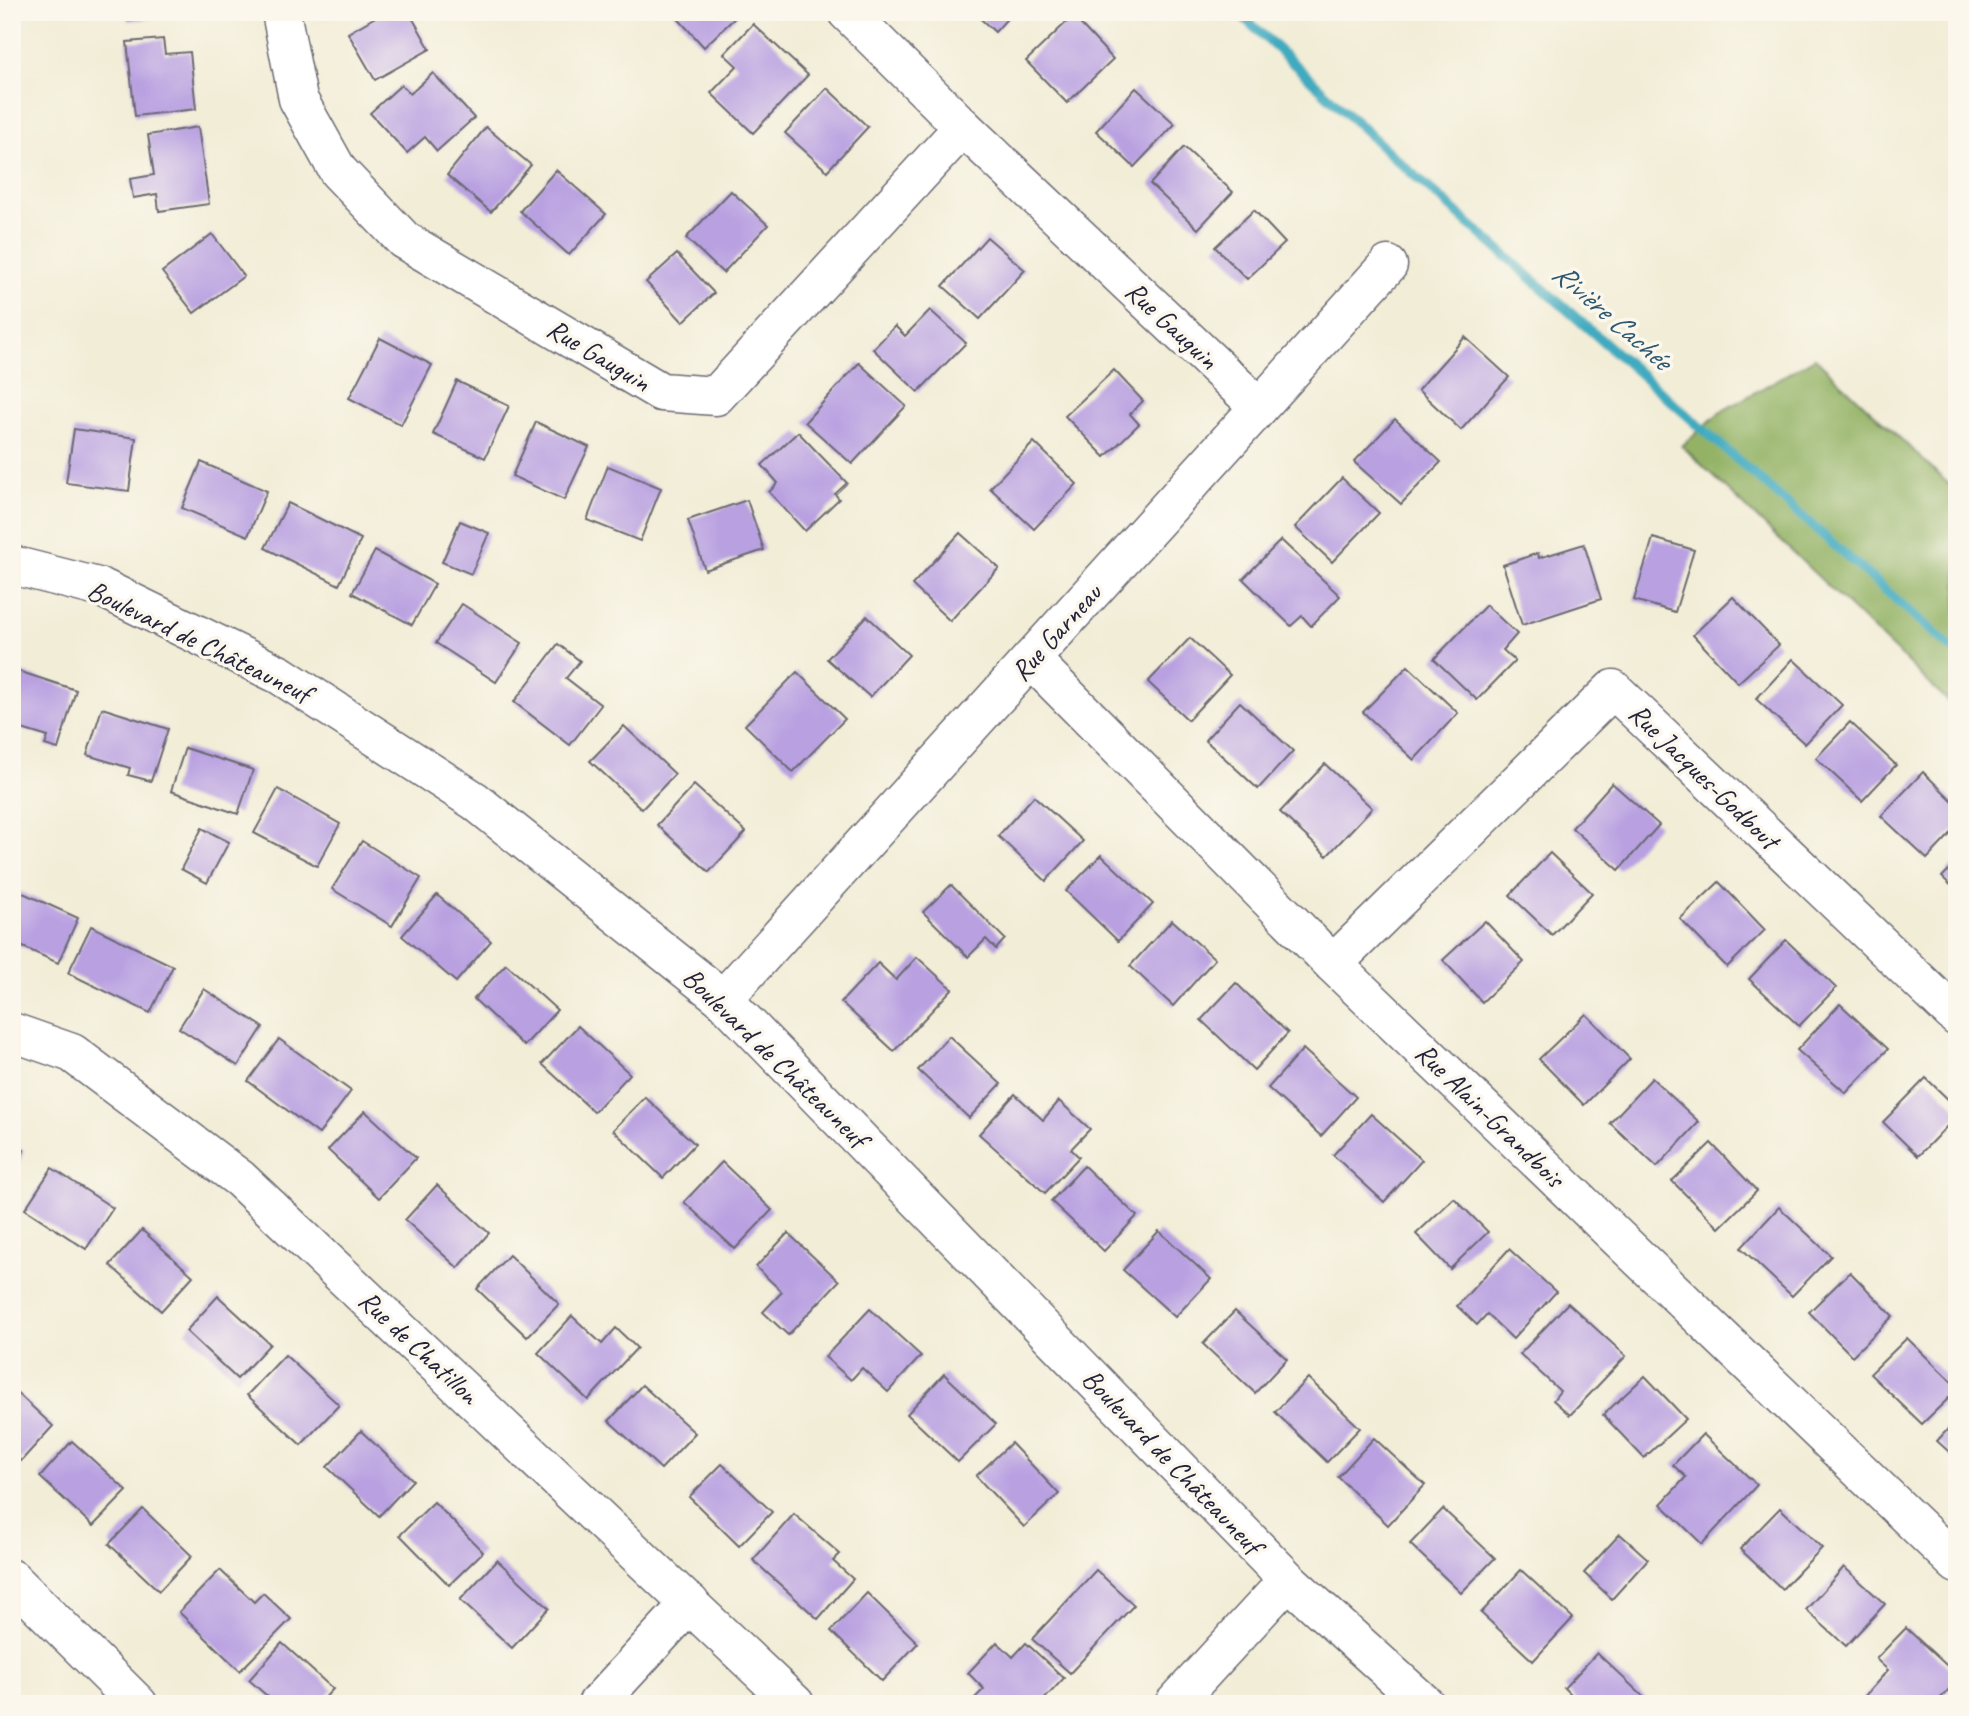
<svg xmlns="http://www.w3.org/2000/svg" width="1969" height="1716" font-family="Caveat,sans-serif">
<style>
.forest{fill:#93b265;stroke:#5a6a50;stroke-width:2}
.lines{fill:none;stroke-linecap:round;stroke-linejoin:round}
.stream{stroke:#3faabf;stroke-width:10}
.building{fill:#b9a1e1}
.minor-casing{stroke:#6b6972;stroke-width:41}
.minor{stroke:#fff;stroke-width:38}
.labels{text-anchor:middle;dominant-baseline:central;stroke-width:7;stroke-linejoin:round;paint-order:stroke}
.street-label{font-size:28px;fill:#22223b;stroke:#fbf7ec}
.water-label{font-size:30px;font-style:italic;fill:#2e5870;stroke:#fbf7ec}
</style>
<rect width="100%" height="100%" fill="#fbf7ec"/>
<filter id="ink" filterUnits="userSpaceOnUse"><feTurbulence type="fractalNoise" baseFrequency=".0143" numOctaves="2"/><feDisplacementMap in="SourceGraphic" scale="14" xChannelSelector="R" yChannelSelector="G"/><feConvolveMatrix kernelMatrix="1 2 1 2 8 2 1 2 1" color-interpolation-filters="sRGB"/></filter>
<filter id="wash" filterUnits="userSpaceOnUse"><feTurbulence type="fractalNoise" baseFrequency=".00686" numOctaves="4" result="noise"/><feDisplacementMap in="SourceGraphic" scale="28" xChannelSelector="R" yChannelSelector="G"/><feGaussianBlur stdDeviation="1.57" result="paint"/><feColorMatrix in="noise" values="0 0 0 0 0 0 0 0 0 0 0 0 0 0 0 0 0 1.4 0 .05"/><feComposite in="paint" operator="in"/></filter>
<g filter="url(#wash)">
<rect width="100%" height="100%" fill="#f2edd7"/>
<polygon class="forest" points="1815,358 1957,492 1957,710 1682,446 1719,413"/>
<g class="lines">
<polyline class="stream" points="1238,12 1398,161 1957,653"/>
</g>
<g id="blocks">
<g class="building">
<polygon points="127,12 181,12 181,15 128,21"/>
<polygon points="384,12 409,12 430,49 375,80 348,33"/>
<polygon points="672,12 741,12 704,47"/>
<polygon points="973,12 1013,12 995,32"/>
<polygon points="1073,16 1113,59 1067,103 1026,61"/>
<polygon points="753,24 808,75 753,133 711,93 737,66 724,54"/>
<polygon points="163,39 165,54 190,52 196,109 135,116 127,42"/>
<polygon points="433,73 474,118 437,151 425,137 407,153 370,113 401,85 410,94"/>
<polygon points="827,88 868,127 827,171 785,133"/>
<polygon points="1136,88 1175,124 1134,167 1096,131"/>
<polygon points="198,127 209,204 159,211 157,194 133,198 130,179 154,175 148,135"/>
<polygon points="486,127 531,165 491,212 447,175"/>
<polygon points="1184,147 1233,192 1198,229 1150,184"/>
<polygon points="556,170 606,214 569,255 520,211"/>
<polygon points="731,191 768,225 723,273 686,238"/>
<polygon points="1254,210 1285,243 1247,279 1215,247"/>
<polygon points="212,234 244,276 194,313 162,272"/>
<polygon points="987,237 1025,270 980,319 943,286"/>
<polygon points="677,254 714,293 683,322 646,282"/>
<polygon points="930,310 966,343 918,392 873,349 895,326 905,336"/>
<polygon points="1465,337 1509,377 1461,430 1418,390"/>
<polygon points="380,338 432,365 401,425 349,398"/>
<polygon points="859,363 906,406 852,464 805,422"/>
<polygon points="1114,370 1143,401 1130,414 1139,424 1105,457 1065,416"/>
<polygon points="457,381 509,406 485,458 433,434"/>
<polygon points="1395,419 1441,462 1401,504 1354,462"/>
<polygon points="536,422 589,447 564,500 512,476"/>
<polygon points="74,429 136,438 129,491 66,483"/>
<polygon points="798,432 847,483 835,494 839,499 805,531 769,492 778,483 762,465"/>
<polygon points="1034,442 1077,484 1034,529 990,488"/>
<polygon points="201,462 267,491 248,536 182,508"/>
<polygon points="608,466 661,488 640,541 587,520"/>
<polygon points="1342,478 1379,513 1332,562 1295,527"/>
<polygon points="747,500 764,550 705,570 688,520"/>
<polygon points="288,503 361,539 339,585 265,548"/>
<polygon points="460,521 489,533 471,574 442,562"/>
<polygon points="960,533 999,568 950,621 912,585"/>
<polygon points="1653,538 1694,550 1675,612 1634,600"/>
<polygon points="1281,540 1340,596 1311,626 1302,616 1291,626 1243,579"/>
<polygon points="1584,544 1601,599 1522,625 1503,565 1538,553 1539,558"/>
<polygon points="375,551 435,584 412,625 352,593"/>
<polygon points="1733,597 1779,645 1738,683 1693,635"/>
<polygon points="462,604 522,643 496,682 436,643"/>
<polygon points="1486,605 1517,634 1503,650 1515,661 1477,700 1434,659"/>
<polygon points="867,616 909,655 870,697 827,659"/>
<polygon points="1190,638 1230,675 1188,720 1148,682"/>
<polygon points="558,644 580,661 566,678 601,705 570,745 514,702"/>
<polygon points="1793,659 1842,705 1805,744 1756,699"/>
<polygon points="1408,666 1458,713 1414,760 1363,712"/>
<polygon points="15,670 76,690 58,749 45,745 48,737 12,726 12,680"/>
<polygon points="797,672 845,719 793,772 745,725"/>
<polygon points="1240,702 1293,751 1258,789 1205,740"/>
<polygon points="102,708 168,729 151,781 128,775 130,768 87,755"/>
<polygon points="1850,722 1896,765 1862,801 1816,758"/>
<polygon points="624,726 675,774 642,809 590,761"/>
<polygon points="185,748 253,770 238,814 171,791"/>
<polygon points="1325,764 1372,808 1327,856 1280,812"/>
<polygon points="1923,772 1957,805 1957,827 1927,859 1881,816"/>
<polygon points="1612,783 1659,825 1619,870 1572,828"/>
<polygon points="694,785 746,832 709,872 657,825"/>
<polygon points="278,789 340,824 317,866 254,833"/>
<polygon points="1034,796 1083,841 1046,881 998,836"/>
<polygon points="202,828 229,842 207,883 181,869"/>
<polygon points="362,841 421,878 392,926 332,889"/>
<polygon points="1550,853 1592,893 1552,935 1510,895"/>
<polygon points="1101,855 1153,904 1118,941 1066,891"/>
<polygon points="1957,861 1957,891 1942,877"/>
<polygon points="1719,882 1765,930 1727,967 1680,919"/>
<polygon points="951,885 1005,939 996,949 986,939 968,957 923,912"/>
<polygon points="12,888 78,918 58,963 12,942"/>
<polygon points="437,895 491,941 456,982 402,936"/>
<polygon points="1172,920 1215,959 1173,1006 1130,966"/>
<polygon points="1485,921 1524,962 1482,1002 1443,960"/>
<polygon points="91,926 173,966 150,1013 68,973"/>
<polygon points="1786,940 1836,988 1799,1026 1749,979"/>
<polygon points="917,957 952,989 894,1051 841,1002 878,963 896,980"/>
<polygon points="506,964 557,1010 524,1046 474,999"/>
<polygon points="1236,983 1288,1033 1254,1070 1201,1020"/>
<polygon points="204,989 263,1027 238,1066 179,1028"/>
<polygon points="1840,1004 1888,1049 1846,1093 1797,1050"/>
<polygon points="1586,1014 1630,1059 1584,1105 1539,1059"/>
<polygon points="578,1026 630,1074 594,1112 542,1064"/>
<polygon points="949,1036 1001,1084 969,1118 918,1070"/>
<polygon points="279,1039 351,1091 319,1134 248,1081"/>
<polygon points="1303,1049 1356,1097 1321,1136 1268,1088"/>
<polygon points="1652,1078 1699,1122 1657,1167 1610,1123"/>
<polygon points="1926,1078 1957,1108 1957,1116 1918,1156 1883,1122"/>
<polygon points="1015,1094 1043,1120 1059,1101 1090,1129 1071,1149 1079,1157 1045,1193 979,1134"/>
<polygon points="645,1097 695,1144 663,1178 613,1130"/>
<polygon points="365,1111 416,1158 379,1198 328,1150"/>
<polygon points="1371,1114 1422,1160 1384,1202 1333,1155"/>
<polygon points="1711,1143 1757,1191 1719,1228 1672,1181"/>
<polygon points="12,1146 24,1150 13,1180 12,1180"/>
<polygon points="722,1162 772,1210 735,1249 684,1202"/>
<polygon points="1084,1166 1137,1216 1104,1251 1051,1201"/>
<polygon points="52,1168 113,1208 86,1249 25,1209"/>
<polygon points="437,1185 489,1233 458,1268 405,1220"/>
<polygon points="1454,1198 1488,1232 1450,1269 1416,1234"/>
<polygon points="1779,1207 1831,1256 1792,1296 1741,1248"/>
<polygon points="142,1230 193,1276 161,1311 110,1265"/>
<polygon points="1159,1231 1211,1279 1175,1317 1123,1270"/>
<polygon points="788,1233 839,1281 788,1335 763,1312 782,1292 756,1267"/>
<polygon points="1509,1249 1556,1292 1513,1339 1487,1314 1477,1325 1457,1306"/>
<polygon points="509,1255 559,1304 527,1337 477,1289"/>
<polygon points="1850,1272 1893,1316 1852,1356 1809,1312"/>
<polygon points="218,1296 270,1344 237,1379 186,1331"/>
<polygon points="1568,1303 1626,1356 1570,1415 1553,1400 1560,1391 1520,1354"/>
<polygon points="870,1309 921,1356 888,1392 862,1368 851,1380 825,1357"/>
<polygon points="1235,1311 1287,1359 1255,1393 1203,1344"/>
<polygon points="572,1316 602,1344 616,1328 637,1348 588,1400 538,1353"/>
<polygon points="1907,1338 1957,1387 1957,1390 1922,1424 1870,1374"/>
<polygon points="285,1355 339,1405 301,1445 247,1395"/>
<polygon points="944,1374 996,1424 958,1462 907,1414"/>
<polygon points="1645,1376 1686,1419 1644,1458 1603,1415"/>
<polygon points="1308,1378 1360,1428 1327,1462 1275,1412"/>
<polygon points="642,1385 695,1433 661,1469 609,1421"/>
<polygon points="12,1388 53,1426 21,1461 12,1453"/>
<polygon points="1957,1419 1957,1459 1937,1441"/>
<polygon points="361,1431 413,1480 379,1516 327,1467"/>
<polygon points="1703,1434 1757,1485 1702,1544 1661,1504 1686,1477 1673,1465"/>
<polygon points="1374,1438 1425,1485 1388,1525 1338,1477"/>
<polygon points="72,1441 127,1491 93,1526 40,1477"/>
<polygon points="1011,1443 1059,1494 1024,1527 976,1476"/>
<polygon points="722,1464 772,1512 739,1546 689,1497"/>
<polygon points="434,1502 483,1552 449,1585 400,1535"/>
<polygon points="1780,1508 1822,1548 1782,1589 1740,1549"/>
<polygon points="143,1509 192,1556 159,1591 109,1544"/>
<polygon points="1443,1509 1495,1558 1461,1593 1410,1544"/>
<polygon points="794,1514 840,1554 833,1561 853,1579 818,1619 753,1560"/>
<polygon points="1620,1534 1648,1559 1612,1599 1584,1573"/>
<polygon points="497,1560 549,1608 512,1648 460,1600"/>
<polygon points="1844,1567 1885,1604 1846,1646 1806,1610"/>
<polygon points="220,1570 254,1602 263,1593 291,1619 240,1671 179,1612"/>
<polygon points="1096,1570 1134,1605 1070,1673 1032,1639"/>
<polygon points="1521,1570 1573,1618 1533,1661 1481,1613"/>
<polygon points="867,1593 918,1643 882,1681 831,1631"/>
<polygon points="1906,1628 1957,1675 1957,1681 1935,1704 1870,1704 1863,1698 1888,1670 1876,1659"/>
<polygon points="997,1642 1013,1657 1026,1643 1064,1678 1040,1704 969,1704 984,1689 968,1673"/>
<polygon points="282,1643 333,1689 319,1704 276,1704 249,1680"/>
<polygon points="1597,1653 1648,1701 1645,1704 1580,1704 1564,1688"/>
</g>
</g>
</g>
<g filter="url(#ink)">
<use href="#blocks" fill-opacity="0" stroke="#6b6972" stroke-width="2"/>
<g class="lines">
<g class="minor-casing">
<g id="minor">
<polyline points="281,12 298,99 338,171 404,240 661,392 716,396 963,127"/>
<polyline points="847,12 963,127 1259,407"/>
<polyline points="12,565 102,588 280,675 475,801 723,999 1288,1580 1425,1704"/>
<polyline points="1031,659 1333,964 1957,1564"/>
<polyline points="1333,964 1613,689 1957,1017"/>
<polyline points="723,999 1388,265"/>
<polyline points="12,1032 72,1053 240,1179 795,1704"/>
<polyline points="12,1579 138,1704"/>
<polyline points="597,1704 690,1603"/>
<polyline points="1174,1704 1288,1580"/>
</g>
</g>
<use href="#minor" class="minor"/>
</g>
</g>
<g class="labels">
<g class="street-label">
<text transform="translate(1172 325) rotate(43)">Rue Gauguin</text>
<text transform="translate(599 355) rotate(31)">Rue Gauguin</text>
<text transform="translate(1056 632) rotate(-48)">Rue Garneau</text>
<text transform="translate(199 641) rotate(26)">Boulevard de Châteauneuf</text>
<text transform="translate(1704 776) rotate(44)">Rue Jacques-Godbout</text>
<text transform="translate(775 1057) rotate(44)">Boulevard de Châteauneuf</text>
<text transform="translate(1490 1115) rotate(44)">Rue Alain-Grandbois</text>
<text transform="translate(419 1347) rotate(43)">Rue de Chatillon</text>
<text transform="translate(1172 1461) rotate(46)">Boulevard de Châteauneuf</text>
</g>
<g class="water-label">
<text transform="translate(1612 316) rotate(41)">Rivière Cachée</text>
</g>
</g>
<rect width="1969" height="1716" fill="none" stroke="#fbf7ec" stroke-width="42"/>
</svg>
